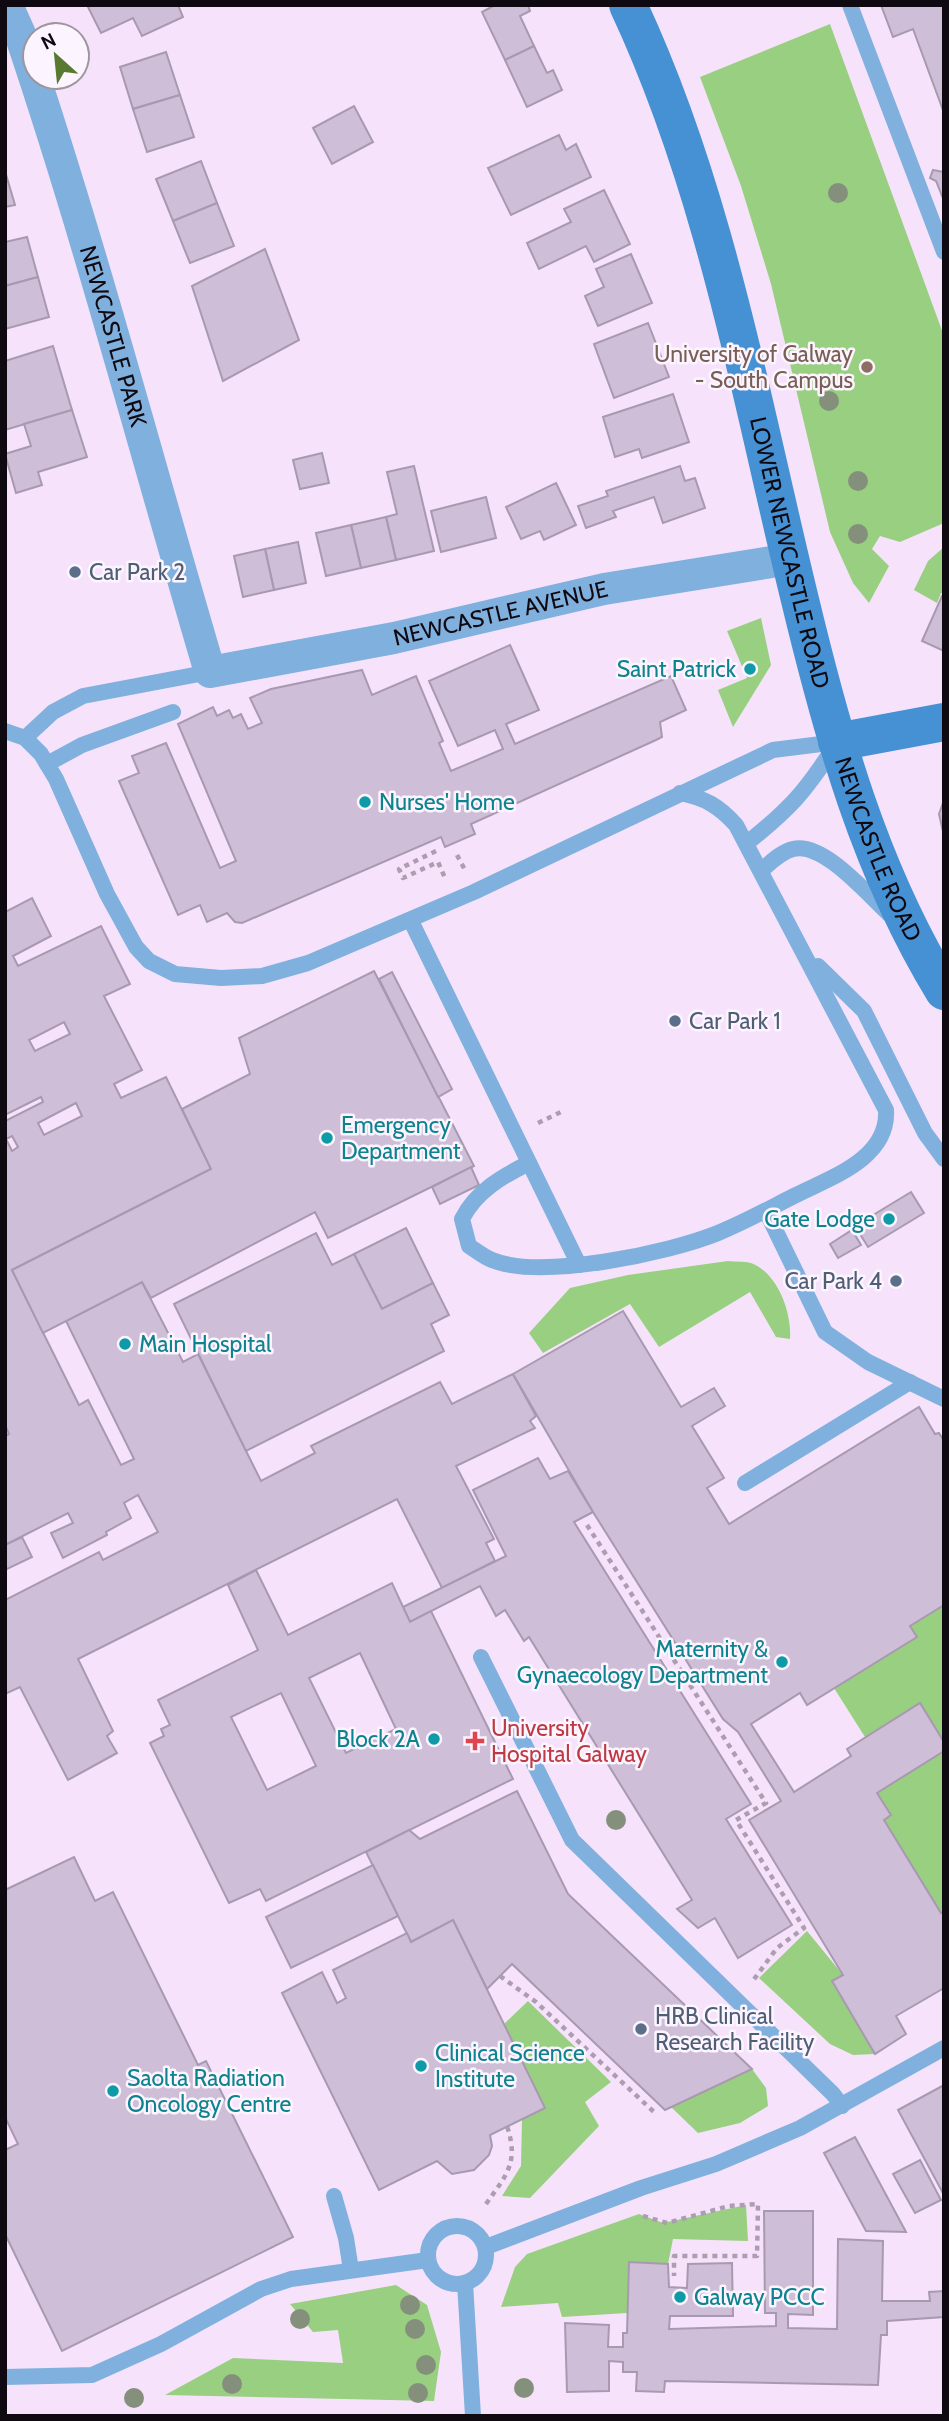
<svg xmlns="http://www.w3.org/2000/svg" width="949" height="2421" font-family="Cabin,sans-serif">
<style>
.green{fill:#99cf81}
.building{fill:#cebed7;stroke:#a899b1;stroke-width:2;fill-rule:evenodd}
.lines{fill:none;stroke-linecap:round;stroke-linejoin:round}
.path{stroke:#ac9db0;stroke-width:4.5;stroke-dasharray:5 5;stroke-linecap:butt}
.service{stroke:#80b0dd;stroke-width:16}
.minor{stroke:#80b0dd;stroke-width:32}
.secondary{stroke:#4591d4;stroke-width:38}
.tree{fill:#85907c}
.education-dot{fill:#8d6e63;stroke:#fcf4fe;stroke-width:2.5}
.service-dot{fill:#5c6f8a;stroke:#fcf4fe;stroke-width:2.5}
.culture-dot{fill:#0f9aa8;stroke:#fcf4fe;stroke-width:2.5}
.health-dot{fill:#e0444e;stroke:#fcf4fe;stroke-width:2.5}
.labels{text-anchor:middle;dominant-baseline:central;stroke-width:5;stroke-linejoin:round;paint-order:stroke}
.street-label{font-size:23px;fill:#0f0911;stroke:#fcf4fe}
.education-label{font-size:23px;fill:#785e54;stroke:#fcf4fe;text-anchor:end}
.service-label{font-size:23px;fill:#4e5e75;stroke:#fcf4fe;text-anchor:start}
.culture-label{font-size:23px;fill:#0d838f;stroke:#fcf4fe;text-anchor:start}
.health-label{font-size:23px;fill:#be3a42;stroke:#fcf4fe;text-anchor:start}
</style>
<rect width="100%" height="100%" fill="#f6e3fb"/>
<g class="green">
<polygon points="830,24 944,336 944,523 900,542 880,536 872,549 889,566 869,603 853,583 830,532 771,284 741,186 700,77"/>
<polygon points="944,547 944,593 941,593 937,603 914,590 928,561"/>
<polygon points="761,618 771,665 733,727 718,690 747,678 727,631"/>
<path d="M728,1261C735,1262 744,1261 751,1263C778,1273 792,1313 790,1339L776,1337L750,1292L659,1347L630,1304L543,1353L529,1333L570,1288L628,1275Z"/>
<polygon points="944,1605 944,1742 920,1703 865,1737 834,1688 917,1637 910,1626"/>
<polygon points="944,1751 944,1911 941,1913 884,1820 891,1815 877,1793"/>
<polygon points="807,1931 843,1975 832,1982 875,2054 853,2055 830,2044 759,1978"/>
<polygon points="528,2001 611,2082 585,2102 599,2126 530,2198 502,2196 521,2166 522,2119 545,2108 504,2024"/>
<polygon points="752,2069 766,2088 768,2106 740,2123 698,2133 671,2107"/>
<polygon points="746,2205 748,2241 673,2239 668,2264 629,2262 627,2313 562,2317 558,2303 501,2307 515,2267 527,2254 639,2214 663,2223"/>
<polygon points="396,2285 427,2305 441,2352 434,2401 165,2395 233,2358 343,2363 338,2330 313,2332 290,2304"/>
</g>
<g class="building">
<polygon points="93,5 178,5 183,17 142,36 133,18 101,33 88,7"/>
<polygon points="495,5 528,5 530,11 520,16 534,46 505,60 482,12"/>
<polygon points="881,5 944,5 944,113 913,29 893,37"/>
<polygon points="534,46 547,73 553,70 562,90 527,107 505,60"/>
<polygon points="166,52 180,95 133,109 120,67"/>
<polygon points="180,95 194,137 147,152 133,109"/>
<polygon points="354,106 373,142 332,164 313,128"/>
<polygon points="559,135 566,150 576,144 591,177 511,215 488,168"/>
<polygon points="201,161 217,203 173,221 156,179"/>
<polygon points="933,170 944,172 944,201 936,181 930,178"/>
<polygon points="5,171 15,205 5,207"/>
<polygon points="604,190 630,244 594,262 586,246 539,269 527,243 571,222 564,209"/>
<polygon points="217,203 234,246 190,263 173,221"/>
<polygon points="27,237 38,277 5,286 5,242"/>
<polygon points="265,249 299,340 223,381 192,286"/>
<polygon points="631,254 652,303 598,326 585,296 604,287 596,269"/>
<polygon points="38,277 49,317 5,329 5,286"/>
<polygon points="648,323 669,377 614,398 594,344"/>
<polygon points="53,346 72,410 5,430 5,361"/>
<polygon points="673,394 689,442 642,458 639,449 615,457 603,417"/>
<polygon points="72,410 87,457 38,472 42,485 16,493 5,454 31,446 24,424"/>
<polygon points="322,453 329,483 300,489 293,460"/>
<polygon points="414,466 434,551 396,560 386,517 397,514 387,472"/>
<polygon points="680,466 685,481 695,478 705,508 663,523 654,497 613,511 616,517 586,528 578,506 608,496 606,491"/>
<polygon points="556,483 576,525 544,540 540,531 521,539 506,507"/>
<polygon points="486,497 496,538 441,552 431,511"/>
<polygon points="386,517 396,560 361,568 351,525"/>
<polygon points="351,525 361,568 326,576 316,533"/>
<polygon points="298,542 306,583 274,590 265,549"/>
<polygon points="265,549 274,590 243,597 234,556"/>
<polygon points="942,596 944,596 944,651 922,641"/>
<polygon points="510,645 539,710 506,724 515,744 671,676 686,710 660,722 662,737 656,740 471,824 475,834 445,847 441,837 242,923 235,922 227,913 207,922 200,905 178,915 119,781 139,773 132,756 166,743 220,868 236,861 178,724 213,707 217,716 229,710 233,718 241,714 248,729 262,723 250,698 271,689 362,670 372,695 416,676 443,741 439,743 451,771 503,749 495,730 458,746 429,681"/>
<polygon points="944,800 944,836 939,814"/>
<path d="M32,898L51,936L13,956L18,966L101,926L130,984L104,996L142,1070L114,1084L121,1098L166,1077L211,1169L12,1270L79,1405L88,1400L121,1465L134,1459L66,1321L142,1282L183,1362L198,1354L261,1481L315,1453L311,1446L440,1382L452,1404L513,1374L536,1416L530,1421L535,1428L456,1466L494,1539L486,1543L495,1561L442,1588L397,1499L78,1659L113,1731L107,1736L117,1753L68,1780L20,1687L5,1694V1600L99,1552L103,1560L158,1532L138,1495L124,1503L131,1518L106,1532L107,1535L63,1558L51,1533L73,1523L68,1513L5,1545V1436L9,1434L5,1425V1121L43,1102L41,1097L5,1115V912ZM64,1022L70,1034L35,1051L29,1040ZM76,1103L82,1116L44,1135L38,1123ZM12,1136L18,1147L12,1151L6,1139Z"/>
<polygon points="374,971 474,1166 328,1238 315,1212 151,1298 142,1282 43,1333 12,1270 211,1169 182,1109 250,1074 239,1038"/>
<polygon points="392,972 452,1089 438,1097 379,979"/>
<polygon points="471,1167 479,1185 440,1204 432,1187"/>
<polygon points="911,1192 924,1213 868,1247 855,1226"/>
<polygon points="406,1228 433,1283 382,1309 354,1254"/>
<polygon points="852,1230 861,1245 838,1258 830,1244"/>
<polygon points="316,1233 332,1265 354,1254 382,1309 433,1283 449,1315 431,1324 444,1351 246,1451 174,1304"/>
<polygon points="623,1311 681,1407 714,1388 725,1406 692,1426 724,1478 707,1488 729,1524 919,1407 935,1434 939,1433 944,1441 944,1605 910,1626 917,1637 807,1705 800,1693 751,1724 794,1792 851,1756 847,1749 920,1703 944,1742 944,1751 877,1793 891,1815 884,1820 941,1913 944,1911 944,1988 896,2016 906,2034 875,2054 832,1981 843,1975 749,1820 781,1801 738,1732 723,1719 593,1512 513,1374"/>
<polygon points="538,1458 550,1479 568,1471 593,1512 574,1522 751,1804 726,1819 792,1925 738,1958 715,1918 698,1928 677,1909 692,1900 529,1637 524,1641 505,1610 496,1616 480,1586 410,1622 403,1607 506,1556 473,1490"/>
<polygon points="22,1537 32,1557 5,1570 5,1545"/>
<path d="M256,1570L288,1635L392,1583L410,1622L431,1611L513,1779L266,1901L260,1889L229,1903L150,1743L164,1736L161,1729L170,1725L158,1700L258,1650L228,1585ZM360,1653L396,1729L346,1753L309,1678ZM281,1693L316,1766L267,1790L231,1717Z"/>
<polygon points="517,1791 568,1894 752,2069 665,2110 512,1964 487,1989 453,1920 411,1942 366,1852 409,1830 420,1839"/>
<polygon points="74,1857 95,1901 113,1892 198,2065 206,2061 293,2237 62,2351 5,2234 5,2150 18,2144 5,2117 5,1890"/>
<polygon points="373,1865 398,1916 291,1968 266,1917"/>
<polygon points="453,1920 545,2108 490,2135 492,2146 489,2155 474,2170 452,2174 437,2161 379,2190 282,1993 322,1972 337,2003 346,1998 333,1970 407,1933 411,1942"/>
<polygon points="944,2085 944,2195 898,2110"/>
<polygon points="855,2137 906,2232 866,2231 824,2153"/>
<polygon points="920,2160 941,2200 915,2213 893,2174"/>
<polygon points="764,2211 813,2211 813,2315 788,2314 788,2328 837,2329 838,2239 883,2241 882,2301 930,2301 929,2292 944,2291 944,2317 887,2321 887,2335 881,2335 878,2385 665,2381 664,2392 636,2391 637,2372 623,2372 623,2362 609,2361 609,2391 567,2392 565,2323 609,2325 608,2347 623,2347 623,2333 627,2333 629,2262 668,2264 669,2287 687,2288 688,2264 732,2263 733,2316 670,2316 669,2329 776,2326 776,2313 765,2313"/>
</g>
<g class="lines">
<g class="path">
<polyline points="436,851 399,869 403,878 438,862 445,878"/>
<polyline points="457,855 465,870"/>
<polyline points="538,1123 565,1110"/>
<polyline points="587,1525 766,1803 736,1820 804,1928 777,1948 752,1982"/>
<polyline points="500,1976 536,2002 654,2112"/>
<path d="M486,2204C507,2174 519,2163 507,2126"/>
<polyline points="643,2216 667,2223 729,2206 758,2204 757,2256 674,2256 674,2276"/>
</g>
<g class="service">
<polyline points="850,5 944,252"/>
<polyline points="5,731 25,738 41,754 56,779 107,894 136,947 149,961 175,974 221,978 262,976 308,963 474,892 773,750 837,742"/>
<polyline points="25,738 53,712 83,696 210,672"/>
<polyline points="47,764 82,745 173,712"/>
<path d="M747,843C790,809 806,791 836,744"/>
<path d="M762,870C771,862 781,852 793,849C823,841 868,895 889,914"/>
<polyline points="411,921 579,1265"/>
<polyline points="818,966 864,1011 925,1133 944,1159"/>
<path d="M529,1163C503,1176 476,1191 462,1219L469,1246C477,1251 484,1257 492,1260C542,1280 669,1253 718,1233C745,1222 770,1208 796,1195C832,1177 889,1158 886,1110L736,825C719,806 705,798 680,793"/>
<polyline points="766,1211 825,1332 868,1362 944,1399"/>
<polyline points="745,1483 910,1382"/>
<polyline points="481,1657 572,1840 833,2094 842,2106"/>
<polyline points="334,2196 346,2238 351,2270"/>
<circle cx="457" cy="2255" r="29"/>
<polyline points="486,2247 641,2188 716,2164 800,2128 944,2048"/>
<polyline points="465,2283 473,2416"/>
<polyline points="5,2377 92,2375 161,2344 261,2289 291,2279 428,2260"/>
</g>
<path class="minor" id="s1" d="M7,5L20,34C91,244 147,459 210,672L394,638L604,589L790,559"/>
<g class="secondary">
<path id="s2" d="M628,5C716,193 751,400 800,600C833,737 870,870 944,991"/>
<polyline points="837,742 944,722"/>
</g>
</g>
<g class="tree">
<circle cx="838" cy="193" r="10"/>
<circle cx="829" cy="401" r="10"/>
<circle cx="858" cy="481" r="10"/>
<circle cx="858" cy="534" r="10"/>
<circle cx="616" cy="1820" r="10"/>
<circle cx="410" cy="2305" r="10"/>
<circle cx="300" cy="2319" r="10"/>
<circle cx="415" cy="2329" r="10"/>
<circle cx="426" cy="2365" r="10"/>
<circle cx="232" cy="2384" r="10"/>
<circle cx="524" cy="2388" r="10"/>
<circle cx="418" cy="2393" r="10"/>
<circle cx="134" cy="2398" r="10"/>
</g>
<circle class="education-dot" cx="867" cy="367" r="7"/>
<g class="service-dot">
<circle cx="75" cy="572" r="7"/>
<circle cx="675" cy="1021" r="7"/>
<circle cx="896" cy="1281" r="7"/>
<circle cx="641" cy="2029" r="7"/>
</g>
<g class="culture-dot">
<circle cx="750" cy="669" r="7"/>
<circle cx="365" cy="802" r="7"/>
<circle cx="327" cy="1138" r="7"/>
<circle cx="889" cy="1219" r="7"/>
<circle cx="125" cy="1344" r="7"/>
<circle cx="782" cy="1662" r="7"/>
<circle cx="434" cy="1739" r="7"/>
<circle cx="421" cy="2066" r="7"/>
<circle cx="113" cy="2091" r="7"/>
<circle cx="680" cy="2297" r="7"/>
</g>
<path class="health-dot" d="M471.5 1730.5h7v7h7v7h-7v7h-7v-7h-7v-7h7z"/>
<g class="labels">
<g class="street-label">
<text stroke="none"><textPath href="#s1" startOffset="348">NEWCASTLE PARK</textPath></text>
<text stroke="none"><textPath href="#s2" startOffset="572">LOWER NEWCASTLE ROAD</textPath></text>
<text stroke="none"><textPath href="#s1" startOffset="994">NEWCASTLE AVENUE</textPath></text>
<text stroke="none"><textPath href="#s2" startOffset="882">NEWCASTLE ROAD</textPath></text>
</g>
<g class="education-label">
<text x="853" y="354">University of Galway<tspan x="853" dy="26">- South Campus</tspan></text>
</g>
<g class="service-label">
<text x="89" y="572">Car Park 2</text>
<text x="689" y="1021">Car Park 1</text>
<text x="882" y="1281" text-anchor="end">Car Park 4</text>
<text x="655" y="2016">HRB Clinical<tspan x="655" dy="26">Research Facility</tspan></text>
</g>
<g class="culture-label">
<text x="736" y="669" text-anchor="end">Saint Patrick</text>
<text x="379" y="802">Nurses' Home</text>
<text x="341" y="1125">Emergency<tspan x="341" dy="26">Department</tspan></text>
<text x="875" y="1219" text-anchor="end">Gate Lodge</text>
<text x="139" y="1344">Main Hospital</text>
<text x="768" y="1649" text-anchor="end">Maternity &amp;<tspan x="768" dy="26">Gynaecology Department</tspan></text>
<text x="420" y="1739" text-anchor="end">Block 2A</text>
<text x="435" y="2053">Clinical Science<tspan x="435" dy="26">Institute</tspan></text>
<text x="127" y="2078">Saolta Radiation<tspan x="127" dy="26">Oncology Centre</tspan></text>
<text x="694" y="2297">Galway PCCC</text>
</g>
<g class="health-label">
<text x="491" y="1728">University<tspan x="491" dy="26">Hospital Galway</tspan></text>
</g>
</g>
<rect width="949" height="2421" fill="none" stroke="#0f0911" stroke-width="14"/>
<g transform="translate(56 56) rotate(333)"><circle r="33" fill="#fcf4fe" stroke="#9d969f" stroke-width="2"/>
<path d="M0-5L12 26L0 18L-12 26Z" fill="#597930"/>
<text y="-10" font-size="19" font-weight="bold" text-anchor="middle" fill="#0f0911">N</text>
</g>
</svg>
